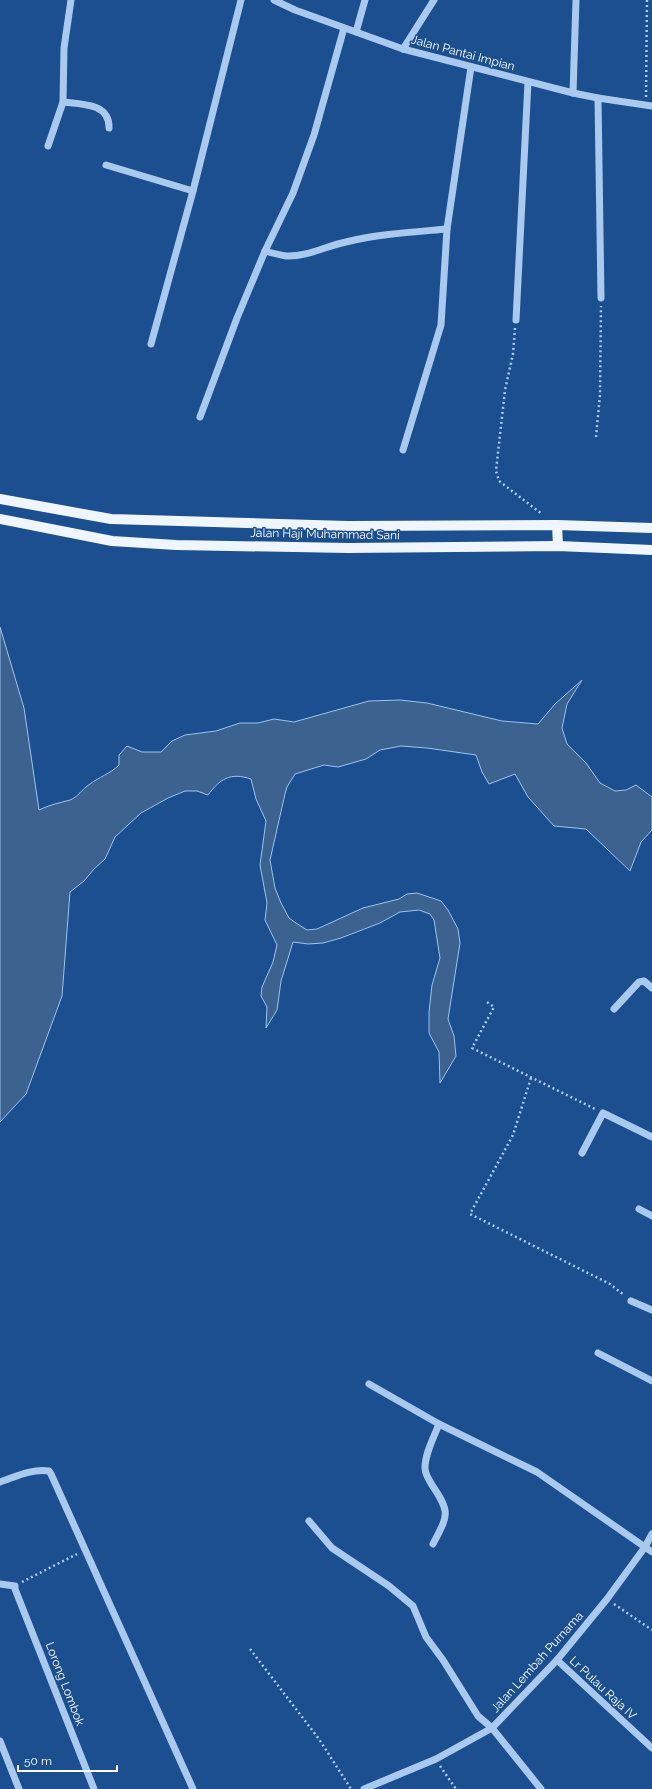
<svg xmlns="http://www.w3.org/2000/svg" width="652" height="1789" font-family="Raleway,sans-serif">
<style>
.water{fill:#3c6290;stroke:#9cc4f0}
.lines{fill:none;stroke-linecap:round;stroke-linejoin:round}
.path{stroke:#a9c9ee;stroke-width:2.5;stroke-dasharray:2 3;stroke-linecap:butt}
.minor{stroke:#a9c9ee;stroke-width:7}
.major{stroke:#f0f6ff;stroke-width:10}
.labels{text-anchor:middle;dominant-baseline:central;stroke-width:3;stroke-linejoin:round;paint-order:stroke}
.street-label{font-size:12px;fill:#fff;stroke:#1b4f8f}
</style>
<rect width="100%" height="100%" fill="#1b4f8f"/>
<path class="water" d="M0,627L24,708L39,810C49,805 59,803 70,800C78,797 82,789 90,784C99,777 110,774 119,765V755L127,746L142,752H161L172,741L185,735L216,731L240,723H258L274,719L294,722L369,701L400,700L427,703L502,721L538,724L555,704L582,680L567,704L562,728L567,744L586,763L600,783L615,791L626,790L636,785L652,797V830L641,842L630,871L586,829L554,826L528,797L515,774L489,784L482,772L476,755L427,748L401,746L380,750L366,759L338,767L324,765L295,774L287,787L285,794L270,860L275,888L281,903L289,918L296,923L307,930L317,929L363,908L399,899L407,894L417,893L441,901L448,910L458,929L460,943L448,1019L454,1036L456,1056L440,1083L439,1052L429,1033V1012L432,985L440,958L434,920L430,914L419,910L400,912L380,923L341,938L323,943L308,944L293,942L281,981L277,1010L266,1028L267,1007L261,996L262,987L273,962L277,945L265,920L267,903L260,865L266,821L256,799L251,779C230,772 220,779 208,795L197,791H185L168,798L141,813L115,837L105,859L94,869L84,881L70,892L62,996L26,1094L0,1122Z"/>
<g class="lines">
<g class="path">
<polyline points="646,97 647,0"/>
<polyline points="515,328 513,354 505,390 496,471 499,481 542,514"/>
<polyline points="596,437 600,395 601,306"/>
<polyline points="487,1002 494,1007 472,1048 595,1109"/>
<polyline points="531,1078 513,1135 470,1214 610,1284 624,1295"/>
<polyline points="22,1582 77,1554"/>
<polyline points="614,1604 652,1630"/>
<polyline points="250,1649 319,1739 351,1789"/>
<polyline points="440,1766 456,1789"/>
</g>
<g class="minor">
<polyline points="274,0 295,10 403,49 573,93 598,98 652,106"/>
<polyline points="356,32 365,0"/>
<polyline points="403,49 434,0"/>
<polyline points="573,93 576,0"/>
<polyline points="598,98 601,298"/>
<path d="M63,102C81,104 110,103 109,128"/>
<polyline points="48,146 63,102 64,48 71,0"/>
<polyline points="106,165 193,191"/>
<path d="M265,251C272,253 280,255 286,256C307,257 326,246 346,242C379,234 414,232 447,229"/>
<polyline points="516,320 528,82"/>
<polyline points="151,344 193,191 241,0"/>
<polyline points="200,417 237,318 265,251 293,193 314,135 344,28"/>
<polyline points="403,450 441,325 447,229 471,67"/>
<polyline points="614,1009 639,982 644,981 652,988"/>
<polyline points="582,1153 603,1113 652,1137"/>
<polyline points="639,1209 652,1216"/>
<polyline points="631,1301 652,1310"/>
<polyline points="598,1353 652,1381"/>
<polyline points="369,1384 439,1424 537,1472 652,1552"/>
<path d="M0,1482C15,1477 33,1468 49,1471L51,1474L193,1789"/>
<polyline points="309,1521 332,1548 389,1586 413,1606 426,1637 443,1660 478,1716 492,1728 541,1789"/>
<path d="M433,1544C448,1515 451,1513 432,1485C429,1480 425,1474 425,1468C425,1453 434,1437 439,1424"/>
<polyline points="0,1584 15,1586 15,1589 94,1789"/>
<polyline points="557,1660 652,1748"/>
<polyline points="0,1741 19,1789"/>
<polyline points="364,1789 436,1759 492,1728 557,1660 607,1599 645,1547 652,1534"/>
</g>
<g class="major">
<polyline points="0,499 111,519 347,526 557,525 652,528"/>
<polyline points="0,519 112,541 176,545 348,548 558,546 652,550"/>
<polyline points="557,525 558,546"/>
</g>
</g>
<g class="labels">
<g class="street-label">
<text transform="translate(463 53) rotate(15)">Jalan Pantai Impian</text>
<text transform="translate(325 534) rotate(1)">Jalan Haji Muhammad Sani</text>
<text transform="translate(537 1662) rotate(-48)">Jalan Lembah Purnama</text>
<text transform="translate(65 1684) rotate(69)">Lorong Lombok</text>
<text transform="translate(603 1688) rotate(43)">Lr Pulau Raja IV</text>
</g>
</g>
<path d="M18 1765v6h99v-6" fill="none" stroke="#ffffff" stroke-width="2"/>
<text x="24" y="1765" font-size="12" fill="#ffffff" stroke="#1b4f8f" stroke-width="3" paint-order="stroke">50 m</text>
</svg>
